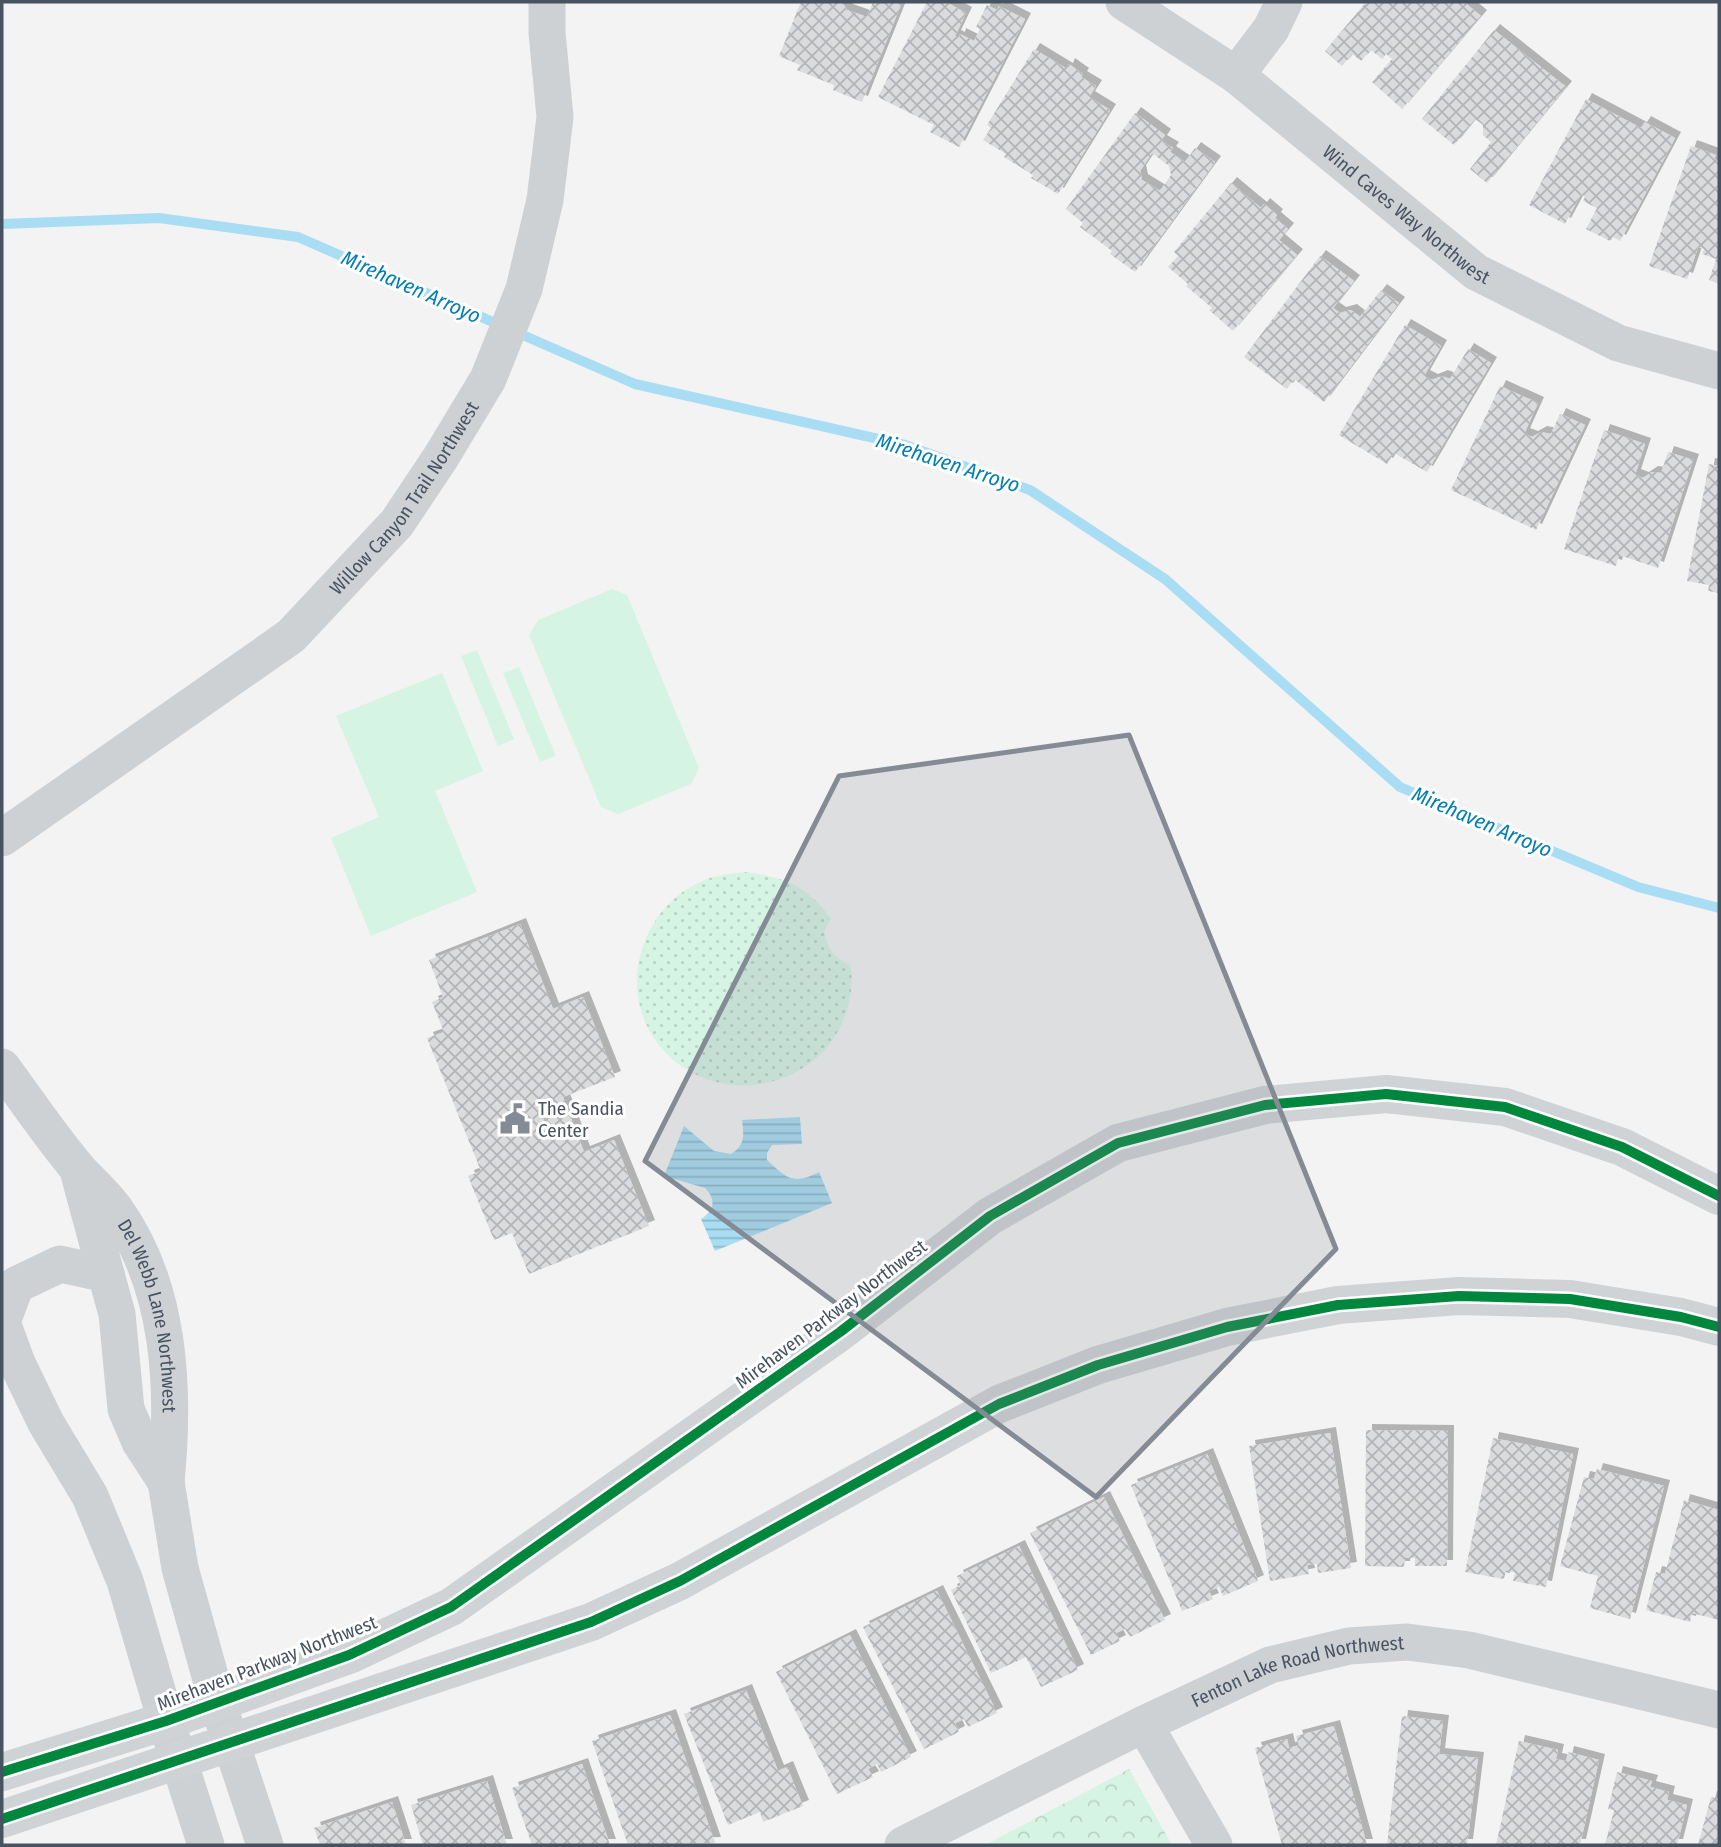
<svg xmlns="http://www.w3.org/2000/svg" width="1721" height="1847" font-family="'Fira Sans Condensed',sans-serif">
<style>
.grass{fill:url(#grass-dots)}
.park{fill:url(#park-crowns)}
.pitch{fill:#d6f4e4}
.water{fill:url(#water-rules)}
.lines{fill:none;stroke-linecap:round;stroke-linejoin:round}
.stream{stroke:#a9ddf3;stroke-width:10}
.building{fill:url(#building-cross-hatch);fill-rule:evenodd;filter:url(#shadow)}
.street{stroke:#ced1d4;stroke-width:37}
.secondary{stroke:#d0d3d5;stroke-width:38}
.cycleway-casing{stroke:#fff;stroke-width:15}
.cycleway{stroke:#00873e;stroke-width:10}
.marked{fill:#848b95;fill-opacity:0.2;stroke:#848b95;stroke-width:5;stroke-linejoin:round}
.labels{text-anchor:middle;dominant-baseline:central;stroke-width:6;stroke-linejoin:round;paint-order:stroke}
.street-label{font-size:19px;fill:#485362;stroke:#fff}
.poi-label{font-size:19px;fill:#485362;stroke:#fff;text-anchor:start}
.water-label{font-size:21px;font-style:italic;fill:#027eb3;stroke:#fff}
</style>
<defs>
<pattern id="grass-dots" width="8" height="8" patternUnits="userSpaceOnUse" patternTransform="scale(1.75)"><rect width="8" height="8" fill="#d6f4e4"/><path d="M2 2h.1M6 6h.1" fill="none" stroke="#b9d3c6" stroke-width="1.8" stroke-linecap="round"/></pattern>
<pattern id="park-crowns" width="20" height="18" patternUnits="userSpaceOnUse" patternTransform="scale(1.75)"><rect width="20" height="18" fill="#d6f4e4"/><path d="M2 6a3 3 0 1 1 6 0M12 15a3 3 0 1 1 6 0" fill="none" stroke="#b9d3c6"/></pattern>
<pattern id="water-rules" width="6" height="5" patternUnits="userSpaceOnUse" patternTransform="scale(1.75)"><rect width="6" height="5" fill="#a9ddf3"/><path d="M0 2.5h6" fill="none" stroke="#8cb6c8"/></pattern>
<pattern id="building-cross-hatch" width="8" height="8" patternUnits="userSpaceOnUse" patternTransform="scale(1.75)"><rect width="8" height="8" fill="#dadbdd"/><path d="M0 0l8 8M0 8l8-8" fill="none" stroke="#b3b4b7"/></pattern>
<filter id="shadow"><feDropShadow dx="6" dy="-6" stdDeviation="0" flood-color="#0004"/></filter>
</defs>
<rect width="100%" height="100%" fill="#f3f3f3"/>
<path class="grass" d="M747,872C786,878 807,886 831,919L824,931C828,949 833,958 851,965C855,1003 841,1040 810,1063C759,1102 681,1089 649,1030C621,979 644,910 696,884C712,875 729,874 747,872Z"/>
<polygon class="park" points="1129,1769 1172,1845 985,1845"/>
<g class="pitch">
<polygon points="612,589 627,595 699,768 691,784 618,814 601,807 529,635 538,620"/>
<polygon points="477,650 514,739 498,746 461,656"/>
<polygon points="519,667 556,756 540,762 503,673"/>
<polygon points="442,673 483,771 435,791 477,892 371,936 331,838 379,817 336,716"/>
</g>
<path class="water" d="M800,1117L802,1144L772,1145L767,1153V1160C787,1179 794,1185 819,1172L832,1203L715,1251L701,1219C714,1211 717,1200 705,1188L664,1176L684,1126L714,1151L731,1154C745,1145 744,1136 742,1120Z"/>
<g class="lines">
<polyline class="stream" points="2,224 159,218 298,237 635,384 905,445 1030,490 1165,579 1400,787 1638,887 1719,908"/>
</g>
<g class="building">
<polygon points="801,2 842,2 847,10 867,17 873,2 902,2 862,102 833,90 834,85 797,70 800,65 779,56"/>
<polygon points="927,2 946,2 966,13 955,36 959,38 960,34 974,41 980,29 976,27 987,5 997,10 999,6 1025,19 959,147 930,132 934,125 878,97"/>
<polygon points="1366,2 1464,2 1481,16 1402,109 1372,82 1392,59 1386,54 1382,59 1371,50 1361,61 1352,54 1342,66 1325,51"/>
<polygon points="1494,30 1566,87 1487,183 1470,169 1491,142 1483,135 1483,125 1475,119 1454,145 1422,119"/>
<polygon points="1034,49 1067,69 1069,64 1083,74 1081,77 1096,86 1089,97 1110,110 1058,194 1031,178 1033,175 1004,157 1006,154 983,140 991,128 987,125"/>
<polygon points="1586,99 1641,128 1645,122 1675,138 1620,241 1613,237 1610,241 1586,229 1597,208 1583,201 1585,197 1581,194 1565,224 1529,205"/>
<path d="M1135,113L1165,135L1161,141L1173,148L1170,152L1185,162L1195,148L1215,162L1135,272L1110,254L1112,251L1080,227L1083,223L1066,209ZM1152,153L1169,166L1171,175L1160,191L1142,180L1140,171Z"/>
<polygon points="1691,146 1716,155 1714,159 1719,161 1719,284 1709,280 1716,259 1702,254 1704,249 1698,247 1687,279 1649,266"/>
<polygon points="1231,183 1261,208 1264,204 1277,215 1275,218 1288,229 1279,240 1297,255 1233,331 1209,310 1212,308 1186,286 1188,284 1168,267 1178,256 1174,252"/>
<polygon points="1320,256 1354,281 1333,308 1340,313 1351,310 1360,317 1381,290 1399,303 1324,402 1294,379 1287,389 1244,357"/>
<polygon points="1405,325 1441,346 1424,376 1432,380 1442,376 1450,379 1468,349 1491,363 1427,472 1394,453 1387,464 1339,435"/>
<polygon points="1500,386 1538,403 1524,434 1532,437 1541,432 1551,434 1560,414 1585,425 1536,530 1451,490"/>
<polygon points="1604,430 1645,444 1635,475 1643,478 1652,472 1661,473 1668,452 1693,460 1658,568 1619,555 1616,566 1564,549"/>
<polygon points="1709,464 1719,466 1719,593 1708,591 1709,585 1687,581"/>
<polygon points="520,924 553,1009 583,997 615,1077 563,1097 584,1152 614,1140 649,1226 529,1274 512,1233 494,1240 468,1176 481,1171 427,1038 444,1032 432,1002 443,997 429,960"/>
<polygon points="1366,1430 1448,1431 1447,1566 1415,1566 1415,1558 1405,1558 1404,1567 1365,1566"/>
<polygon points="1330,1433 1351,1568 1318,1573 1317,1564 1307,1565 1309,1574 1270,1581 1249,1446"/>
<polygon points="1493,1438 1573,1454 1546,1587 1513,1581 1515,1573 1506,1570 1504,1579 1465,1572"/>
<polygon points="1207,1454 1258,1581 1223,1596 1219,1587 1209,1591 1213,1599 1182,1611 1131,1485"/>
<polygon points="1597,1469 1664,1486 1630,1619 1590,1608 1598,1576 1560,1566 1584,1477 1594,1479"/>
<polygon points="1104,1497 1165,1620 1130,1637 1125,1629 1116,1633 1120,1641 1091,1655 1030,1533"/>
<polygon points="1684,1500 1719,1510 1719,1620 1692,1613 1690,1622 1646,1610 1656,1572 1665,1574"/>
<polygon points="1019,1546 1078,1670 1041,1687 1026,1657 991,1673 951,1590 961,1585 957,1576"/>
<polygon points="937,1591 997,1713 968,1727 964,1719 955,1723 959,1732 924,1749 863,1627"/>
<polygon points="850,1635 911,1757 881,1772 877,1764 868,1769 873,1777 837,1794 776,1672"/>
<polygon points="746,1690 778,1771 787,1767 803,1806 763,1822 760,1812 728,1825 684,1714"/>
<polygon points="670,1715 715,1843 628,1845 592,1741"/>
<polygon points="1402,1716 1443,1721 1439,1754 1478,1758 1467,1845 1387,1845"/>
<polygon points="1334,1726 1367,1845 1282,1845 1255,1748 1287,1739 1289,1748 1299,1745 1296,1736"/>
<polygon points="1519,1741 1558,1750 1556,1759 1566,1761 1568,1752 1599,1760 1580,1845 1496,1845"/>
<polygon points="582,1764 610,1845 532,1845 512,1788"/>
<polygon points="1617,1772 1652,1781 1650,1787 1669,1792 1667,1800 1687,1805 1677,1845 1605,1845 1614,1810 1608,1809"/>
<polygon points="487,1781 507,1845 423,1845 411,1805"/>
<polygon points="1711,1797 1719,1799 1719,1845 1698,1845"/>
<polygon points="392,1802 406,1845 320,1845 314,1828"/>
</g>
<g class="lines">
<g class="street">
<path id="s1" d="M1124,2L1236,75L1476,272L1618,343L1719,371"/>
<polyline points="1236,75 1271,29 1284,2"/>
<path id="s2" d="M2,838L291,636L397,523L441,457L488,379L524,289L545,200L555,117L547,33V2"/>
<path id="s3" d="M2,1067C27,1101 51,1137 79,1170C91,1183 105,1195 115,1209C171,1287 175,1390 166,1482"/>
<polyline points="79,1174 106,1274"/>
<polyline points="1144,1724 1214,1845"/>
<polyline points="206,1845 166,1721 125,1581 90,1496 46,1423 17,1363 2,1322 16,1285 60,1264 106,1274 117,1314 126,1409 140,1442 166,1482 180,1568 217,1701 265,1845"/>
<path id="s4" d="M903,1845L1144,1724L1270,1665L1349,1646L1407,1642L1469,1650L1719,1710"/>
</g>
<g class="secondary">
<polyline points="2,1772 166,1721 349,1655 451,1607 840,1332 990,1216 1118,1143 1265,1105 1386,1094 1505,1107 1622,1147 1719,1196"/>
<polyline points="2,1819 591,1622 680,1581 999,1404 1098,1365 1227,1327 1338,1305 1459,1296 1570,1299 1681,1317 1719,1327"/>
</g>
<g class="cycleway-casing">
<g id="cycleway">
<polyline points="2,1772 166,1721 349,1655 451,1607 840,1332 990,1216 1118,1143 1265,1105 1386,1094 1505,1107 1622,1147 1719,1196"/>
<polyline points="2,1819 591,1622 680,1581 999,1404 1098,1365 1227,1327 1338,1305 1459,1296 1570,1299 1681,1317 1719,1327"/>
</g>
</g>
<use href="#cycleway" class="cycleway"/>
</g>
<path class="marked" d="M1129,735L1336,1249L1096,1497L645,1161L839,776Z"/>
<defs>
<g id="civic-bare" transform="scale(2.415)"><path d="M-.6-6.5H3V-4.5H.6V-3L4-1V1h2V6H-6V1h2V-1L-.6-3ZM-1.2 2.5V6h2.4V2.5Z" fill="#848b95" stroke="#fff" stroke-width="2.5" paint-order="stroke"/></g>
</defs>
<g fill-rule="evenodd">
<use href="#civic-bare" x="515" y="1119"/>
</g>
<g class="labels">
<g class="street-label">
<text stroke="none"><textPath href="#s1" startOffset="354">Wind Caves Way Northwest</textPath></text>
<text stroke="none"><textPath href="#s2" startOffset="532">Willow Canyon Trail Northwest</textPath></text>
<text transform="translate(831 1314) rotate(-37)">Mirehaven Parkway Northwest</text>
<text stroke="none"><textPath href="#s3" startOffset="296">Del Webb Lane Northwest</textPath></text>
<text transform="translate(267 1663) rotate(-21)">Mirehaven Parkway Northwest</text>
<text stroke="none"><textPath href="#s4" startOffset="434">Fenton Lake Road Northwest</textPath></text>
</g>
<g class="poi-label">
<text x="538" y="1108">The Sandia<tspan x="538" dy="22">Center</tspan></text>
</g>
<g class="water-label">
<text transform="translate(411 287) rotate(24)">Mirehaven Arroyo</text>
<text transform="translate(948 463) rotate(18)">Mirehaven Arroyo</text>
<text transform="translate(1482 822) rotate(23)">Mirehaven Arroyo</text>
</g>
</g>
<rect width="1721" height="1847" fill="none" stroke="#485362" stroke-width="7"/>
</svg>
